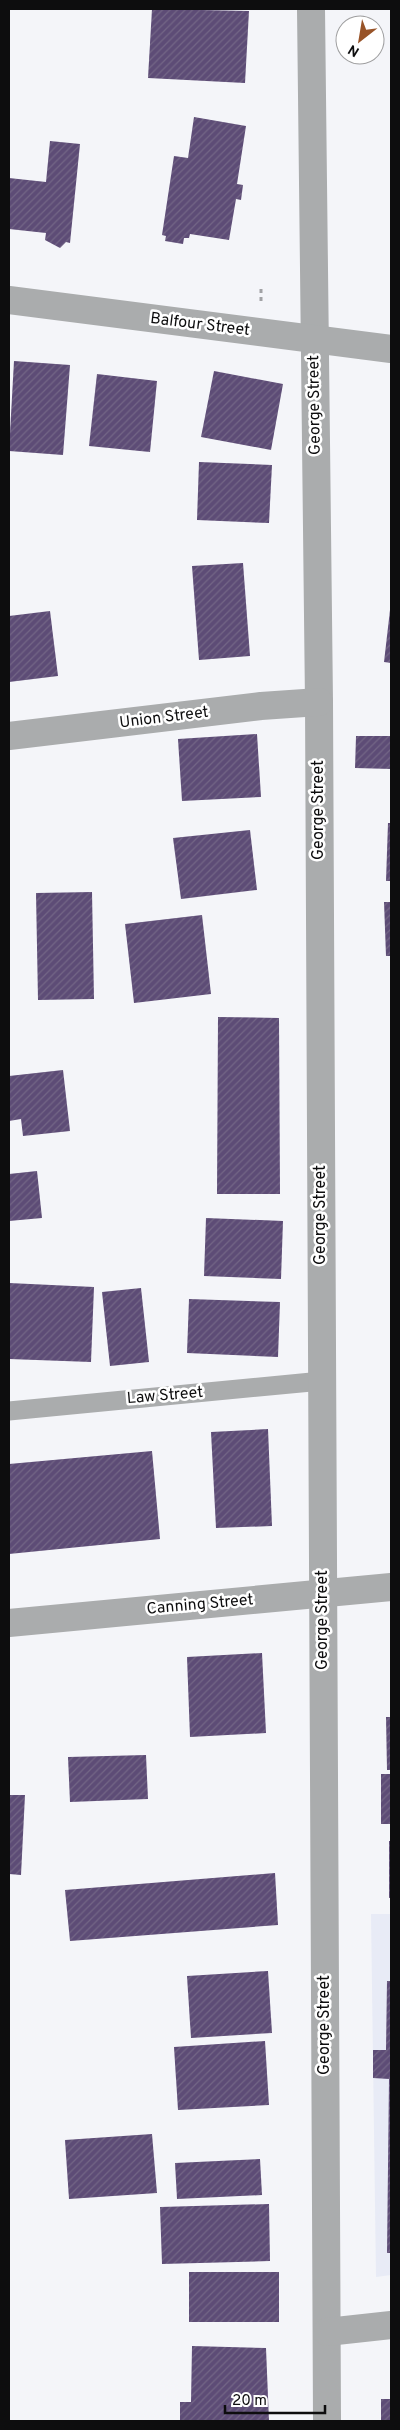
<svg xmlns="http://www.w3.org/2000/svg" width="400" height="2430" font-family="Overpass,sans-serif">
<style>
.built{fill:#e8ebf6}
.building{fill:url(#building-hatch)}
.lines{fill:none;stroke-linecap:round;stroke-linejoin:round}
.path{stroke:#a1a2a5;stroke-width:3;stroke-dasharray:4 4;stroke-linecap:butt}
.lane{stroke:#aaacad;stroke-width:19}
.street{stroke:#aaacad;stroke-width:28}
.labels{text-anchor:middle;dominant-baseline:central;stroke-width:5;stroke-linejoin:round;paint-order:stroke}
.street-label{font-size:16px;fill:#0d0d0e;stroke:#fff}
</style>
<defs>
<pattern id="building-hatch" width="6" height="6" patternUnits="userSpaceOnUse" patternTransform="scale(1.25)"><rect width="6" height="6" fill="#5d4c76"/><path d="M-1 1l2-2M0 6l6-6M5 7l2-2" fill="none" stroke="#736686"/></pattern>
</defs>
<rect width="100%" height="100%" fill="#f4f5f9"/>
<polygon class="built" points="371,1914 391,1914 391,2275 376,2277"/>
<g class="building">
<polygon points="152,9 249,11 245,83 148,78"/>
<polygon points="194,117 246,126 237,184 243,185 241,200 236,199 229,240 190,234 189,238 184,238 183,244 165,241 166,236 162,235 174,156 188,158"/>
<polygon points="50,141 80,144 70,243 66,242 60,248 45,240 46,233 9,229 9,178 46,182"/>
<polygon points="14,361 70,365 63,455 9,451"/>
<polygon points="214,371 283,384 271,450 201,437"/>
<polygon points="97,374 157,381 150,452 89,446"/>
<polygon points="199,462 272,465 269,523 197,520"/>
<polygon points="243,563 250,656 199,660 192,566"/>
<polygon points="390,610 391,610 391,663 384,662"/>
<polygon points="50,611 58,676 9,682 9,616"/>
<polygon points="257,734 261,797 182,801 178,739"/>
<polygon points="356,736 391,736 391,769 355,768"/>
<polygon points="388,823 391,823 391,881 386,881"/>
<polygon points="250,830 257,890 181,899 173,838"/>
<polygon points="92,892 94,999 38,1000 36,893"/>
<polygon points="384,902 391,902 391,956 386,956"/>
<polygon points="202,915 211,994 134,1003 125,924"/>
<polygon points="218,1017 279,1018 280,1194 217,1194"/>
<polygon points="63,1070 70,1131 23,1136 21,1119 9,1121 9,1076"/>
<polygon points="37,1171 42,1218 9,1221 9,1174"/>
<polygon points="206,1218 283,1221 281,1279 204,1276"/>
<polygon points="9,1283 94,1287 91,1362 9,1359"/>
<polygon points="141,1288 149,1362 110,1366 102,1292"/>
<polygon points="189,1299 280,1302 278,1357 187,1353"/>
<polygon points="268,1429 272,1526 216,1528 211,1432"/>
<polygon points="152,1451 160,1539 9,1554 9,1464"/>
<polygon points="262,1653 266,1733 190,1737 187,1657"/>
<polygon points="386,1717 391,1717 391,1770 387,1770"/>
<polygon points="146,1755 148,1799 70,1802 68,1757"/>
<rect x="381" y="1774" width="10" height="50"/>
<polygon points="9,1795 25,1795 21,1875 9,1874"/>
<rect x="389" y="1841" width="2" height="57"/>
<polygon points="275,1873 278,1925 70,1941 65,1890"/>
<polygon points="268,1971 272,2033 191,2038 187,1976"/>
<polygon points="387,1981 391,1981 391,2253 387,2253 389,2079 373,2078 373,2050 386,2050"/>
<polygon points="265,2041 269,2105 178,2110 174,2047"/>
<polygon points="152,2134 157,2193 69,2199 65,2140"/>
<polygon points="260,2159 262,2195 177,2199 175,2163"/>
<polygon points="269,2204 270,2261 162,2264 160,2207"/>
<rect x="189" y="2272" width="90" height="50"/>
<polygon points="192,2346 266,2348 269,2421 180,2421 180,2402 191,2402"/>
<rect x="381" y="2399" width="10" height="22"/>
</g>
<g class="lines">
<polyline class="path" points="261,301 261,287"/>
<polyline class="lane" points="9,1411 322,1381"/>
<g class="street">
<polyline points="311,9 319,702 327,2421"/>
<polyline points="9,300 391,349"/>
<polyline points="9,736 261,706 319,702"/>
<polyline points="9,1623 391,1587"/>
<polyline points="327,2332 391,2325"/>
</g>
</g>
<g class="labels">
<g class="street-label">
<text transform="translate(200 325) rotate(7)">Balfour Street</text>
<text transform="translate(315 405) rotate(-91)">George Street</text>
<text transform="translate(164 718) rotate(-7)">Union Street</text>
<text transform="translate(319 810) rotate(-90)">George Street</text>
<text transform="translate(321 1215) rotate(-90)">George Street</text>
<text transform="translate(165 1396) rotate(-5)">Law Street</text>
<text transform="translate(200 1605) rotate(-5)">Canning Street</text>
<text transform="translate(323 1620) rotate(-90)">George Street</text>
<text transform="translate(325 2025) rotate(-90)">George Street</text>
</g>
</g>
<rect width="400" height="2430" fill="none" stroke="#0d0d0e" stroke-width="20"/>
<g transform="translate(360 40) rotate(211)"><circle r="24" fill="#ffffff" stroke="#9e9e9f"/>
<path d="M0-4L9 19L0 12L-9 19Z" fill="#985328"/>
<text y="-8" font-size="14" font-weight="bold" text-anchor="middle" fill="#0d0d0e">N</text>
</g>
<path d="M225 2405v8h100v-8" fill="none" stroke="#0d0d0e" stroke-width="2.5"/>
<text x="232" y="2405" font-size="15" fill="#0d0d0e" stroke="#ffffff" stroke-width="4" paint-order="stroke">20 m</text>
</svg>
